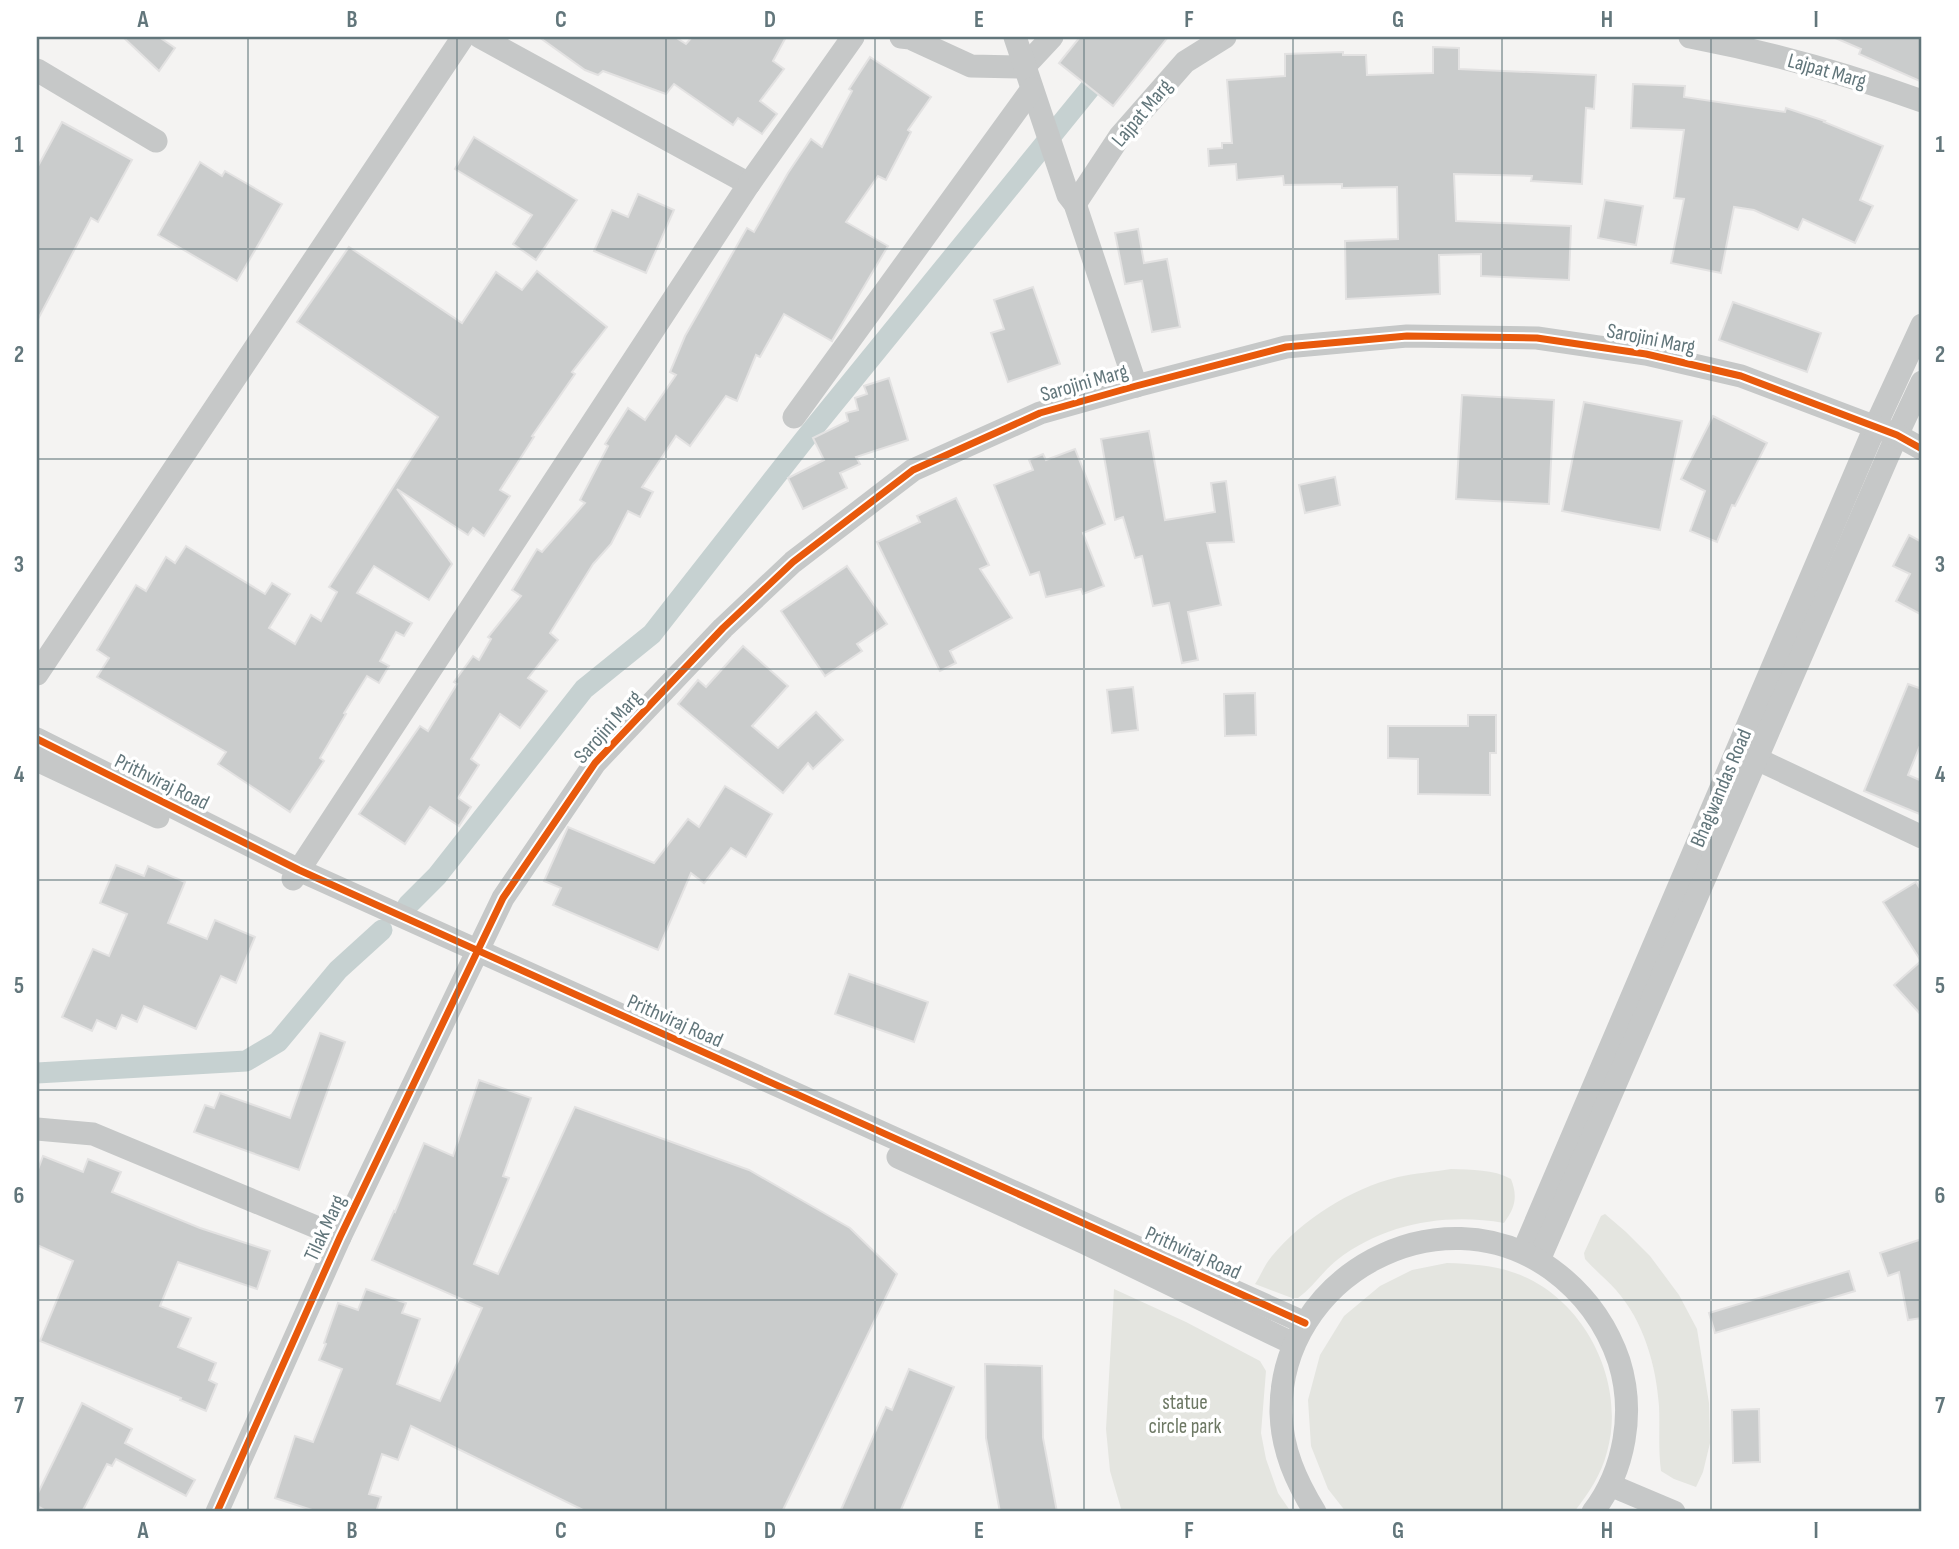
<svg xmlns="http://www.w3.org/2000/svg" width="1959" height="1549" font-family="'Sofia Sans Condensed',sans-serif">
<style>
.green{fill:#e4e5e0}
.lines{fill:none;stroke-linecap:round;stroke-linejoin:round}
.canal{stroke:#c6d1d1;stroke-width:21}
.building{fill:#cacccc;stroke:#e3e2e2;stroke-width:2}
.minor{stroke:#c6c8c8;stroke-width:23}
.cycleway-casing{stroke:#fff;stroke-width:11}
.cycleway{stroke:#e8590c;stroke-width:7}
.grid{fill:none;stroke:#62767b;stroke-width:2;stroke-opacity:0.55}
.labels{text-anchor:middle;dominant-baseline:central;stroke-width:7;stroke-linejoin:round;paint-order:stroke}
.street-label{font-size:21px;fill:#62767b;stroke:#fff}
.park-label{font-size:21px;fill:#6d7864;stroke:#fff}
.neatline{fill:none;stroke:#62767b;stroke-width:2.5}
.grid-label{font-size:23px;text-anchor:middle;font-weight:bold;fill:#62767b}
</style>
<rect width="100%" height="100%" fill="#f4f3f2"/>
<g class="green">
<path d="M1451,1169C1472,1170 1493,1169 1511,1179C1518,1197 1515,1208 1504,1223C1446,1213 1385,1223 1337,1260C1323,1271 1312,1288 1298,1298H1292L1255,1284C1261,1275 1265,1264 1272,1256C1303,1219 1350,1189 1398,1177C1415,1173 1434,1172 1451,1169Z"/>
<path d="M1605,1214L1626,1232L1650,1256L1679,1295L1697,1329L1709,1403L1710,1443L1703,1472L1696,1487L1674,1479L1661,1471C1658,1449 1660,1428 1659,1406C1656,1365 1644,1322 1616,1290C1606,1279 1595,1270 1585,1259L1584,1253L1601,1216Z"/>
<path d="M1447,1263C1471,1264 1493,1265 1515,1273C1584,1297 1627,1382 1607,1452C1601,1475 1589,1493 1574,1512H1346L1328,1489L1311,1446L1308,1400L1320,1355L1344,1316L1380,1286L1412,1270Z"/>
<polygon points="1114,1289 1186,1322 1260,1361 1266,1371 1261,1433 1266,1459 1278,1493 1291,1512 1122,1512 1110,1471 1106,1429"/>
</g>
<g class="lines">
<g class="canal">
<polyline points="408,905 437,876 584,689 652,634 804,440 1091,87 1134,37"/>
<polyline points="37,1073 246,1061 278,1042 338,970 382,930"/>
</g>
</g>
<g class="building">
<polygon points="123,37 159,37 175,48 159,71"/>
<polygon points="539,37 675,37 686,44 692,37 786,37 773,61 784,69 760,101 777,114 762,134 738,118 733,125 674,84 666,94 603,71 598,75 585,70"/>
<polygon points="1080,37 1168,37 1113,106 1059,63"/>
<polygon points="1833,37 1922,37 1922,82 1859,54 1861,49"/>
<polygon points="1433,47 1459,48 1459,69 1596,75 1594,109 1586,108 1582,184 1531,181 1532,176 1454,174 1456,221 1571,226 1569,280 1481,276 1481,254 1439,255 1440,294 1346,299 1345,241 1398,239 1397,187 1342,188 1342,184 1284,185 1283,176 1237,180 1236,164 1209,166 1208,149 1222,148 1222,143 1232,143 1227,80 1285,76 1285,54 1343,52 1343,55 1366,55 1367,75 1433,73"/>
<polygon points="870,57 931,97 908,130 911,132 886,180 878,176 846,222 888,246 833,339 832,341 784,314 760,357 756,355 737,401 726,396 690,446 676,436 642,487 653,492 640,517 628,511 611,544 593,564 550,633 558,640 528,678 547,691 520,728 500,714 471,759 479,765 458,798 471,807 459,826 430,807 405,844 359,814 420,726 428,731 457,684 454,682 473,656 479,660 491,639 488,637 521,596 512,590 537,549 542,552 585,503 580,500 608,446 605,444 628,408 645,420 676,375 670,372 685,336 747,228 754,232 788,173 811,139 822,147 852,91 849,89"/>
<polygon points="1633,84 1685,86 1684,97 1785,112 1786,108 1825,121 1824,122 1883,146 1860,200 1873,206 1855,243 1803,219 1798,230 1754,210 1734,207 1721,273 1671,263 1684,199 1674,198 1684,130 1631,128"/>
<polygon points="62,122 132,160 98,222 91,218 37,321 37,168"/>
<polygon points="474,137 577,200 536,260 513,244 532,215 455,169"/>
<polygon points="200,162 222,176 225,171 282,204 237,281 158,235"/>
<polygon points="638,194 674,210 646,273 594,251 612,210 628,217"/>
<polygon points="1605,200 1643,206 1636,245 1598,238"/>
<polygon points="1138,229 1144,263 1167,259 1180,327 1152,332 1142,281 1125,284 1115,233"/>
<polygon points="349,247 462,323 496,272 522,290 537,271 607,327 572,372 575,374 532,436 534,437 500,490 510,496 484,536 473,528 468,535 397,489 452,564 429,600 374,566 357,593 412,623 404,636 396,632 380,661 389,666 379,683 367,676 344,713 346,714 320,758 324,761 290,812 218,764 226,752 97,677 109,658 97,650 136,585 146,591 166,557 175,563 186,546 265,594 272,583 290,594 269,628 295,644 311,615 321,621 337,592 329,587 438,417 297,322"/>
<polygon points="1033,287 1060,364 1008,382 991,333 1004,329 994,300"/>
<polygon points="1733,302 1821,333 1807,372 1719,340"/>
<polygon points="889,378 908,440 856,457 860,464 840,473 847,488 803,509 788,478 824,460 813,438 848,421 846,413 858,410 855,398 867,394 864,386"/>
<polygon points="1462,395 1554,400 1549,504 1456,499"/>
<polygon points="1584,402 1682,421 1660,530 1562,511"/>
<polygon points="1713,416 1767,443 1735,506 1732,505 1717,542 1690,531 1705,491 1681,479"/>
<polygon points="1149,431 1165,520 1215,512 1211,483 1226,481 1234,542 1207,543 1221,605 1188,612 1198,660 1182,663 1169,603 1153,606 1142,556 1135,558 1123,517 1115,520 1101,439"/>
<polygon points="1075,449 1105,524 1083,533 1104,586 1083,594 1081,589 1046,597 1039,572 1030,575 994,485 1033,470 1029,460 1043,454 1046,460"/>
<polygon points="1335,477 1340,505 1305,513 1299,485"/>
<polygon points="956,498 989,565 980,569 1012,618 950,651 956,663 940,671 877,542 920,522 917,516"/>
<polygon points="1909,535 1922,542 1922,615 1896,601 1910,574 1893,566"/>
<polygon points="847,566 887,624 857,644 862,651 825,676 781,611"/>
<polygon points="743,646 788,686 752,726 778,748 816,712 843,740 813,769 808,763 783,793 678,704 698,680 706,687"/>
<polygon points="1908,684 1922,689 1922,741 1908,775 1922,781 1922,815 1864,791"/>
<polygon points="1133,687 1138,730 1112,733 1107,690"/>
<polygon points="1255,693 1256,735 1225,736 1224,694"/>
<polygon points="1468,715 1496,715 1496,753 1490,753 1490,795 1418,794 1418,759 1388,758 1388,726 1468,726"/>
<polygon points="725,786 772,814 746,857 731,848 704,883 691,873 658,950 553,905 561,888 544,881 568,827 654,863 688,819 699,827"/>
<polygon points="116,865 144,876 148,866 185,882 168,923 207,939 215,920 255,937 236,983 221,976 196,1029 144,1006 137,1022 122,1015 116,1029 97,1020 92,1031 62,1017 93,949 109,956 127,914 100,903"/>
<polygon points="1916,882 1922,892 1922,1016 1894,985 1921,961 1883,902"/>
<polygon points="849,974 928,1002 914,1042 835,1014"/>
<polygon points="320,1033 345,1042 299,1170 194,1132 205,1105 214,1108 220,1093 290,1118"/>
<polygon points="479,1080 531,1098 503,1176 509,1178 474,1264 498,1274 575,1107 749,1170 850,1228 897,1274 782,1512 587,1512 411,1426 398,1460 382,1454 369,1494 381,1497 376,1512 318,1512 275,1498 295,1436 313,1442 342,1369 319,1360 326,1344 324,1343 338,1303 358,1310 366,1289 406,1303 402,1313 420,1319 397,1384 440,1401 482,1308 372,1260 394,1211 395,1212 424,1143 453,1156"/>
<polygon points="43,1156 83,1172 88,1159 121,1172 112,1192 200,1228 270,1251 257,1289 178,1262 160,1306 191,1318 178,1347 216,1363 209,1380 217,1384 206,1411 180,1400 181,1398 40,1341 73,1261 37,1245 37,1172"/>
<polygon points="1922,1239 1922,1318 1908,1320 1899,1272 1888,1276 1880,1253"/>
<polygon points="1849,1271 1855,1291 1715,1333 1709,1313"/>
<polygon points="985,1364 1042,1366 1043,1438 1057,1512 1000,1512 986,1438"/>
<polygon points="909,1369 954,1387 900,1512 840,1512 886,1407 892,1410"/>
<polygon points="82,1403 132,1429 125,1443 195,1480 186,1496 116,1459 112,1466 107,1464 82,1512 48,1512 37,1506 37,1495"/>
<polygon points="1759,1409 1760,1462 1733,1463 1732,1410"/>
</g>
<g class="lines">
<g class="minor">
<polyline points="480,37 749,184"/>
<polyline points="901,37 910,38 971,66 1024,67 1052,37"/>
<polyline points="1015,37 1068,195 1075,204 1136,386"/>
<path d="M1690,37C1769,52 1847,74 1922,101"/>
<polyline points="37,70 156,141"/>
<polyline points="1075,204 1120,136 1185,62 1225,37"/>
<polyline points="794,417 1032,89"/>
<polyline points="37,674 463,37"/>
<polyline points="37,739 299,870 1305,1323"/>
<polyline points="1757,759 1922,837"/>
<polyline points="37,760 158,817"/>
<polyline points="293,879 749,184 853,37"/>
<polyline points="37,1129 93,1134 340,1237"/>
<polyline points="898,1157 1085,1243 1294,1344"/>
<polyline points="1523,1252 1875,427 1922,325"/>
<polyline points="1539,1260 1897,435 1922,382"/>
<polyline points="1610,1485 1674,1512"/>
<polyline points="217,1512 340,1237 503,898 595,763 723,628 793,562 913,470 1040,413 1136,386 1286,347 1407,336 1537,338 1646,354 1741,376 1897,435 1922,449"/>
<path d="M1315,1512C1296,1481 1282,1450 1281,1413C1279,1276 1439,1189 1551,1269C1584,1293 1606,1323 1619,1361C1635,1412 1625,1470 1593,1512"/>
</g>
<g class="cycleway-casing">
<g id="cycleway">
<polyline points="37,739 299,870 1305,1323"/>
<polyline points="217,1512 340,1237 503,898 595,763 723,628 793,562 913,470 1040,413 1136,386 1286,347 1407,336 1537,338 1646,354 1741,376 1897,435 1922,449"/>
</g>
</g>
<use href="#cycleway" class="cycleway"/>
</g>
<path class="grid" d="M248,37V1512M457,37V1512M666,37V1512M875,37V1512M1084,37V1512M1293,37V1512M1502,37V1512M1711,37V1512M37,249H1922M37,459H1922M37,669H1922M37,880H1922M37,1090H1922M37,1300H1922"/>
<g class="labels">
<g class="street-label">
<text transform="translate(1827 71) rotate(16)">Lajpat Marg</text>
<text transform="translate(1142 113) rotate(-50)">Lajpat Marg</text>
<text transform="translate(1651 339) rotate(11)">Sarojini Marg</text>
<text transform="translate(1084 383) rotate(-16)">Sarojini Marg</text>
<text transform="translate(608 727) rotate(-48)">Sarojini Marg</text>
<text transform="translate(162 782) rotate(26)">Prithviraj Road</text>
<text transform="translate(1721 788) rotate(-67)">Bhagwandas Road</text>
<text transform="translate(675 1021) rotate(24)">Prithviraj Road</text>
<text transform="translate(325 1228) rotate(-65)">Tilak Marg</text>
<text transform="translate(1193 1253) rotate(24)">Prithviraj Road</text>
</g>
<g class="park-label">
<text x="1185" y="1402">statue<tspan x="1185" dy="24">circle park</tspan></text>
</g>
</g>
<rect width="1959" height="1549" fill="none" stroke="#ffffff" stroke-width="77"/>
<rect x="38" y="38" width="1882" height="1472" class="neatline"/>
<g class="grid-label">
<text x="143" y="27">A</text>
<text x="352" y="27">B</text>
<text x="561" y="27">C</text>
<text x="770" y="27">D</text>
<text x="979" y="27">E</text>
<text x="1189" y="27">F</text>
<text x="1398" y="27">G</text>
<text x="1607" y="27">H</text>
<text x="1816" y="27">I</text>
<text x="19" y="152">1</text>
<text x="1940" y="152">1</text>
<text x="19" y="362">2</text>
<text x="1940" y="362">2</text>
<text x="19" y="572">3</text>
<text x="1940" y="572">3</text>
<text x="19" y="782">4</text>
<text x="1940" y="782">4</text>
<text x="19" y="993">5</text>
<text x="1940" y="993">5</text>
<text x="19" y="1203">6</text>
<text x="1940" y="1203">6</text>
<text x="19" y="1413">7</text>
<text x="1940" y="1413">7</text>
<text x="143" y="1538">A</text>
<text x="352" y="1538">B</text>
<text x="561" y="1538">C</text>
<text x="770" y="1538">D</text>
<text x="979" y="1538">E</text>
<text x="1189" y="1538">F</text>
<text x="1398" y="1538">G</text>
<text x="1607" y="1538">H</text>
<text x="1816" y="1538">I</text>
</g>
</svg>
